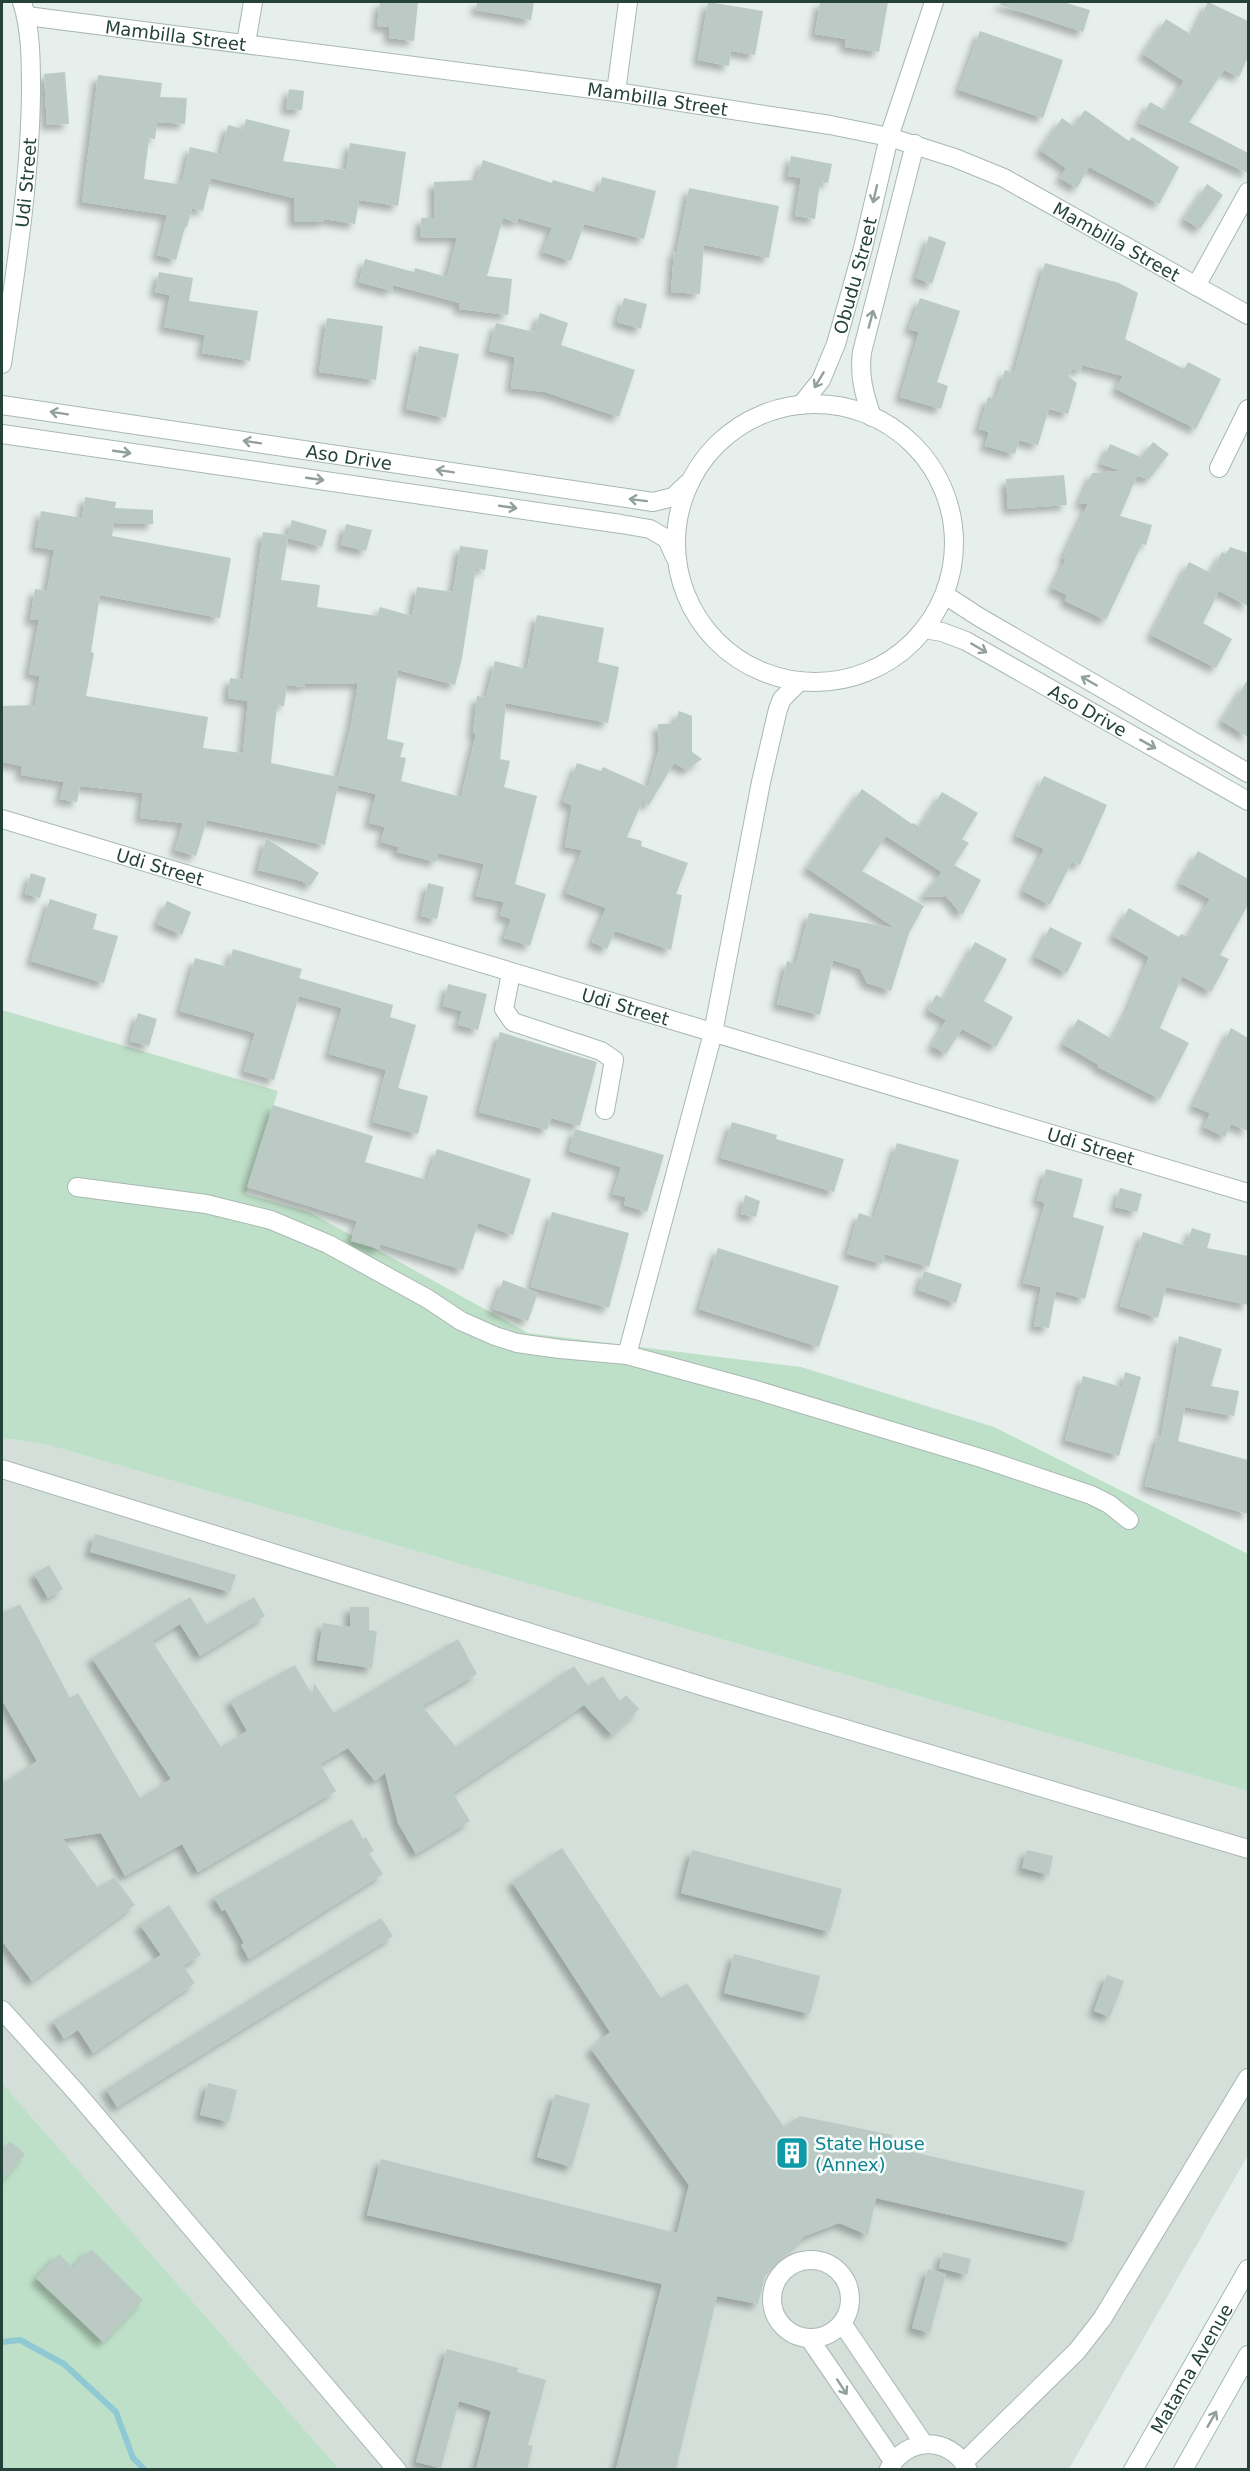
<svg xmlns="http://www.w3.org/2000/svg" width="1250" height="2471" font-family="'DejaVu Sans',sans-serif">
<style>
.built{fill:#d4dfda}
.green{fill:#bfe0c8}
.lines{fill:none;stroke-linecap:round;stroke-linejoin:round}
.stream{stroke:#8ec9d4;stroke-width:6}
.building{fill:#bbcac4;fill-rule:evenodd;filter:url(#shadow)}
.minor-casing{stroke:#a8b8b2;stroke-width:20}
.secondary-casing{stroke:#a4bbb3;stroke-width:20}
.minor{stroke:#fff;stroke-width:18}
.secondary{stroke:#fff;stroke-width:18}
.oneway{stroke:#92a09c}
.labels{text-anchor:middle;dominant-baseline:central;stroke-width:5;stroke-linejoin:round;paint-order:stroke}
.street-label{font-size:18px;fill:#24423a;stroke:#f7fbf9}
.culture-label{font-size:18px;fill:#0d838f;stroke:#f7fbf9;text-anchor:start}
</style>
<defs>
<filter id="shadow"><feDropShadow dx="-5.5" dy="5.5" stdDeviation="3" flood-color="#0004"/></filter>
</defs>
<rect width="100%" height="100%" fill="#e6efeb"/>
<polygon class="built" points="2,1438 45,1444 1248,1791 1248,2155 1069,2469 339,2469 2,2083"/>
<g class="green">
<polygon points="2,1010 278,1091 246,1194 309,1212 528,1333 801,1367 994,1427 1248,1554 1248,1791 45,1444 2,1438"/>
<polygon points="2,2083 339,2469 2,2469"/>
</g>
<g class="lines">
<polyline class="stream" points="2,2342 20,2340 64,2364 116,2412 133,2458 145,2470"/>
</g>
<g class="building">
<polygon points="380,2 418,2 414,41 389,38 390,27 377,26"/>
<polygon points="477,2 534,2 531,20 476,10"/>
<polygon points="708,2 763,11 755,55 731,51 729,66 698,60"/>
<polygon points="820,2 888,2 879,52 845,47 846,39 815,34"/>
<polygon points="1001,2 1063,2 1090,10 1083,32 1000,5"/>
<polygon points="1208,2 1248,21 1248,57 1239,77 1224,70 1189,122 1248,153 1248,173 1139,123 1150,102 1165,110 1184,81 1143,54 1166,19 1192,35"/>
<polygon points="980,31 1063,60 1043,118 959,90"/>
<polygon points="65,72 69,124 47,125 44,74"/>
<polygon points="98,75 162,83 160,97 187,98 185,124 157,122 155,139 149,138 144,179 177,184 178,180 182,182 190,147 221,154 228,125 243,129 246,119 290,130 283,161 346,170 350,143 406,152 398,206 359,200 355,224 324,219 324,222 294,222 294,198 211,178 203,211 192,208 187,227 185,227 176,260 157,255 167,215 82,202"/>
<polygon points="289,89 304,91 302,110 286,109"/>
<polygon points="1085,110 1129,141 1132,137 1179,167 1159,204 1089,167 1077,188 1060,178 1066,168 1040,150 1062,118 1073,126"/>
<polygon points="791,156 832,164 828,183 820,182 815,219 795,216 801,178 788,176"/>
<polygon points="483,160 552,183 553,180 598,193 602,177 656,191 644,239 584,224 571,261 543,252 552,228 518,218 517,223 503,218 487,276 512,279 508,315 459,309 460,303 393,285 392,291 359,282 365,259 414,272 415,268 447,277 457,238 420,237 421,218 435,218 434,182 476,180"/>
<polygon points="1207,184 1223,195 1200,229 1184,219"/>
<polygon points="689,188 779,206 769,258 704,245 700,294 671,292 674,251 677,251"/>
<polygon points="929,236 946,242 932,284 916,278"/>
<polygon points="1045,263 1119,283 1138,293 1125,339 1184,369 1188,362 1221,379 1196,429 1116,389 1123,376 1082,365 1080,372 1073,368 1068,376 1077,383 1068,414 1049,409 1038,445 1019,440 1015,454 985,446 989,432 979,429 988,397 996,399 1005,370 1014,373"/>
<polygon points="159,272 193,278 189,301 258,311 250,361 202,353 205,335 164,327 170,295 155,292"/>
<polygon points="624,298 647,304 641,329 617,322"/>
<polygon points="920,298 960,311 937,382 948,386 941,409 900,397 919,332 909,329"/>
<polygon points="540,313 568,323 561,345 635,370 619,417 545,392 511,388 515,357 489,351 496,323 534,332"/>
<polygon points="327,318 383,326 376,380 319,372"/>
<polygon points="419,346 459,354 446,418 406,409"/>
<polygon points="1153,442 1169,454 1149,479 1137,476 1120,516 1152,525 1146,545 1142,544 1106,620 1065,601 1067,595 1052,588 1066,559 1063,558 1088,504 1079,504 1092,473 1121,471 1101,464 1110,444 1141,457"/>
<polygon points="1064,475 1067,505 1008,509 1006,479"/>
<path d="M85,497L116,502L115,508L153,510V524L114,523L112,536L231,558L220,618L100,595L91,652L94,653L86,696L208,717L203,748L243,753L248,701L228,698L230,678L243,680L263,532L288,535L292,520L327,530L322,547L288,538L281,580L320,585L317,607L377,616L380,607L412,616L417,587L453,592L460,546L488,550L485,570L476,568L462,658L455,685L398,670L387,739L404,743L400,757L406,758L401,781L461,797L476,734H473L477,696L486,697L495,661L527,669L537,615L604,628L598,662L619,667L608,723L506,703L500,759L510,761L504,787L537,796L515,884L546,894L530,946L504,938L511,919L500,915L504,902L476,896L484,864L438,853L436,862L397,852L399,847L381,842L385,827L369,823L376,794L338,785L325,845L207,820L196,856L175,850L183,823L140,818L143,793L80,786L77,802L60,799L64,782L21,775L22,766L2,762V706L35,705L40,676L29,674L39,620H30L35,589L47,591L54,550L35,547L41,511L82,518ZM358,683L351,725L338,777L271,763L277,705L284,706L287,685L304,687L305,684Z"/>
<polygon points="346,524 372,530 366,551 341,545"/>
<polygon points="1230,547 1248,553 1248,606 1219,591 1203,623 1232,639 1216,668 1151,635 1189,562 1211,573 1222,552 1226,554"/>
<polygon points="1248,679 1248,737 1222,721"/>
<polygon points="679,711 692,716 692,752 702,759 687,770 674,763 649,805 644,803 648,788 627,837 642,841 641,846 688,863 676,894 682,895 671,950 615,931 607,949 592,942 606,908 566,893 582,850 565,847 572,805 563,802 577,763 601,771 603,767 648,787 659,749 658,724 674,724"/>
<polygon points="1044,776 1107,805 1080,865 1072,862 1050,905 1023,891 1044,849 1016,836"/>
<polygon points="862,789 912,824 913,823 920,827 942,792 978,813 962,839 969,843 954,865 981,880 962,915 946,896 922,897 942,872 886,836 862,871 924,906 909,933 891,991 867,983 860,969 833,960 820,1015 777,1004 787,961 796,964 809,913 895,928 807,868"/>
<polygon points="266,838 319,873 310,886 302,881 258,870"/>
<polygon points="1198,851 1248,879 1248,905 1220,955 1229,959 1211,992 1182,976 1160,1028 1189,1043 1160,1099 1098,1067 1099,1065 1063,1044 1078,1019 1112,1039 1128,1009 1149,957 1113,936 1129,908 1179,937 1181,934 1188,937 1210,899 1180,883"/>
<polygon points="31,873 46,878 40,898 25,894"/>
<polygon points="428,883 444,887 437,919 421,916"/>
<polygon points="50,899 97,914 93,929 118,936 104,983 31,961"/>
<polygon points="167,901 191,912 182,935 157,924"/>
<polygon points="1050,927 1082,943 1067,973 1035,957"/>
<polygon points="975,942 1007,959 984,1001 1013,1017 996,1047 962,1029 946,1054 932,1046 946,1020 928,1010 936,995 944,999"/>
<polygon points="233,949 302,969 299,978 393,1005 390,1017 416,1025 398,1088 428,1096 418,1134 373,1122 386,1070 329,1054 342,1008 299,996 274,1080 244,1071 255,1033 180,1011 195,958 228,967"/>
<polygon points="448,984 487,994 478,1030 458,1025 462,1011 443,1006"/>
<polygon points="138,1013 157,1019 149,1046 130,1041"/>
<polygon points="1231,1028 1248,1038 1248,1131 1231,1124 1225,1137 1204,1127 1210,1113 1193,1106"/>
<polygon points="500,1032 597,1062 580,1126 551,1118 547,1130 479,1112"/>
<polygon points="273,1105 373,1136 365,1162 427,1180 437,1149 531,1179 513,1235 478,1223 463,1270 380,1244 379,1249 351,1241 357,1221 247,1187"/>
<polygon points="732,1122 777,1135 776,1139 844,1159 834,1192 721,1158"/>
<polygon points="575,1129 664,1155 647,1212 624,1205 626,1197 613,1194 621,1167 569,1151"/>
<polygon points="897,1143 959,1160 929,1267 885,1254 882,1264 847,1254 859,1213 874,1218"/>
<polygon points="1046,1169 1083,1179 1073,1217 1104,1226 1085,1299 1056,1291 1049,1328 1034,1326 1041,1287 1023,1283 1045,1203 1037,1200"/>
<polygon points="1120,1188 1142,1194 1137,1212 1115,1207"/>
<polygon points="745,1195 760,1201 756,1217 741,1214"/>
<polygon points="552,1212 629,1233 609,1308 531,1287"/>
<polygon points="1192,1228 1211,1234 1207,1248 1248,1256 1248,1305 1166,1287 1158,1318 1120,1306 1143,1232 1186,1246"/>
<polygon points="718,1248 839,1286 819,1347 699,1309"/>
<polygon points="924,1271 962,1284 956,1303 918,1290"/>
<polygon points="503,1280 538,1293 528,1321 493,1309"/>
<polygon points="1179,1336 1222,1349 1211,1386 1239,1391 1234,1416 1185,1407 1178,1441 1248,1460 1248,1514 1145,1486 1158,1436 1161,1437"/>
<polygon points="1125,1372 1141,1377 1119,1456 1065,1440 1083,1376 1122,1387"/>
<polygon points="95,1534 236,1575 230,1592 90,1552"/>
<polygon points="49,1565 63,1589 48,1598 34,1574"/>
<polygon points="190,1597 207,1625 254,1597 265,1616 200,1656 180,1624 152,1641 221,1747 247,1731 230,1701 295,1665 312,1695 314,1683 334,1713 458,1639 477,1674 422,1706 456,1747 574,1666 588,1686 603,1676 620,1701 626,1695 639,1709 612,1735 584,1705 453,1793 470,1821 416,1854 398,1823 385,1773 375,1781 348,1748 320,1764 336,1791 198,1872 182,1844 125,1876 101,1833 63,1839 98,1888 114,1877 135,1905 32,1981 2,1941 2,1784 37,1761 2,1700 2,1613 20,1604 70,1698 78,1693 140,1798 171,1779 92,1658"/>
<polygon points="350,1607 369,1607 369,1630 377,1631 372,1668 317,1660 323,1623 350,1627"/>
<polygon points="352,1819 363,1839 366,1837 374,1851 369,1853 383,1874 249,1959 241,1945 244,1943 225,1909 222,1911 214,1897"/>
<polygon points="562,1848 661,1998 687,1983 784,2127 800,2116 892,2135 890,2147 1085,2191 1072,2243 876,2198 868,2235 839,2223 805,2236 766,2272 758,2304 717,2296 676,2469 616,2469 662,2284 367,2215 381,2159 677,2233 689,2185 591,2049 610,2032 512,1882"/>
<polygon points="692,1850 842,1889 830,1932 681,1893"/>
<polygon points="1027,1850 1053,1856 1049,1875 1022,1868"/>
<polygon points="169,1905 201,1955 183,1966 195,1983 93,2053 78,2030 64,2039 53,2021 161,1955 140,1925"/>
<polygon points="381,1918 393,1936 117,2107 106,2089"/>
<polygon points="734,1954 820,1976 810,2014 724,1993"/>
<polygon points="1107,1975 1124,1981 1110,2017 1094,2011"/>
<polygon points="208,2083 237,2090 229,2122 200,2115"/>
<polygon points="555,2094 590,2104 572,2167 537,2157"/>
<polygon points="10,2141 25,2154 2,2181 2,2151"/>
<polygon points="91,2249 143,2300 103,2342 36,2278 59,2254 73,2268"/>
<polygon points="943,2252 971,2259 967,2275 939,2268"/>
<polygon points="928,2269 946,2274 930,2333 912,2328"/>
<polygon points="447,2349 518,2368 517,2372 546,2380 528,2445 533,2446 527,2469 476,2469 491,2411 459,2401 441,2468 416,2462"/>
</g>
<g class="lines">
<g class="minor-casing">
<g id="minor">
<path id="s1" d="M27,16L616,92L830,125L889,137L955,158L1004,178L1248,315"/>
<polyline points="246,43 253,2"/>
<polyline points="616,92 628,2"/>
<polyline points="1196,286 1248,192"/>
<path id="s2" d="M2,364C15,274 30,183 31,92C31,62 31,29 22,2"/>
<circle cx="815" cy="543" r="139"/>
<path id="s3" d="M2,405L653,502L673,497L688,483"/>
<path id="s4" d="M801,405L821,380L836,344L863,248L889,137L934,2"/>
<path d="M872,417C864,394 859,376 862,352L915,144"/>
<polyline points="2,434 621,524 650,529 667,539 675,557"/>
<polyline points="1219,468 1248,409"/>
<polyline points="945,595 979,617 1248,773"/>
<path id="s5" d="M924,629L942,632L966,641L1248,801"/>
<polyline points="800,681 782,699 778,709 761,782 713,1033 627,1355 756,1390 984,1459 1091,1495 1109,1504 1129,1520"/>
<path id="s6" d="M2,819L1248,1193"/>
<polyline points="511,973 504,1009 513,1022 601,1051 614,1060 605,1110"/>
<polyline points="77,1187 206,1204 271,1220 328,1244 428,1299 461,1321 495,1336 517,1343 560,1349 627,1355"/>
<polyline points="2,1469 708,1688 1248,1849"/>
<polyline points="2,2010 76,2092 397,2470"/>
<circle cx="811" cy="2299" r="39"/>
<polyline points="842,2323 924,2444"/>
<polyline points="809,2338 893,2461"/>
<polyline points="964,2462 1077,2351 1102,2319 1248,2078"/>
<path d="M889,2469C906,2437 950,2435 968,2470"/>
</g>
</g>
<g class="secondary-casing">
<g id="secondary">
<path id="s7" d="M1133,2470L1248,2269"/>
<polyline points="1183,2470 1248,2355"/>
</g>
</g>
<use href="#minor" class="minor"/>
<use href="#secondary" class="secondary"/>
</g>
<defs><path id="oneway-shaft" d="M-6 0H5M1.5-3L5.5 0L1.5 3" fill="none" stroke-width="1.6" stroke-linecap="round" stroke-linejoin="round" transform="scale(1.5)"/></defs>
<g class="oneway">
<use href="#oneway-shaft" transform="translate(875 194) rotate(103)"/>
<use href="#oneway-shaft" transform="translate(871 319) rotate(-75)"/>
<use href="#oneway-shaft" transform="translate(819 380) rotate(121)"/>
<use href="#oneway-shaft" transform="translate(59 413) rotate(-171)"/>
<use href="#oneway-shaft" transform="translate(252 442) rotate(-171)"/>
<use href="#oneway-shaft" transform="translate(122 452) rotate(8)"/>
<use href="#oneway-shaft" transform="translate(445 471) rotate(-171)"/>
<use href="#oneway-shaft" transform="translate(315 479) rotate(8)"/>
<use href="#oneway-shaft" transform="translate(638 500) rotate(-173)"/>
<use href="#oneway-shaft" transform="translate(508 507) rotate(8)"/>
<use href="#oneway-shaft" transform="translate(979 648) rotate(30)"/>
<use href="#oneway-shaft" transform="translate(1089 681) rotate(-150)"/>
<use href="#oneway-shaft" transform="translate(1148 744) rotate(29)"/>
<use href="#oneway-shaft" transform="translate(842 2387) rotate(57)"/>
<use href="#oneway-shaft" transform="translate(1212 2419) rotate(-60)"/>
</g>
<defs>
<g id="building-square" transform="scale(1.725)"><rect x="-9" y="-9" width="18" height="18" rx="4" fill="#0f9aa8" stroke="#f7fbf9"/><path d="M-4-6H4V6H1V3H-1V6H-4ZM-2.5-4.3h1.7v1.8h-1.7ZM.8-4.3h1.7v1.8H.8ZM-2.5-1h1.7V.8h-1.7ZM.8-1h1.7V.8H.8Z" fill="#fff"/></g>
</defs>
<g fill-rule="evenodd">
<use href="#building-square" x="792" y="2153"/>
</g>
<g class="labels">
<g class="street-label">
<text stroke="none"><textPath href="#s1" startOffset="150">Mambilla Street</textPath></text>
<text stroke="none"><textPath href="#s1" startOffset="636">Mambilla Street</textPath></text>
<text stroke="none"><textPath href="#s2" startOffset="183">Udi Street</textPath></text>
<text stroke="none"><textPath href="#s1" startOffset="1122">Mambilla Street</textPath></text>
<text stroke="none"><textPath href="#s4" startOffset="142">Obudu Street</textPath></text>
<text stroke="none"><textPath href="#s3" startOffset="351">Aso Drive</textPath></text>
<text stroke="none"><textPath href="#s5" startOffset="184">Aso Drive</textPath></text>
<text stroke="none"><textPath href="#s6" startOffset="165">Udi Street</textPath></text>
<text stroke="none"><textPath href="#s6" startOffset="651">Udi Street</textPath></text>
<text stroke="none"><textPath href="#s6" startOffset="1137">Udi Street</textPath></text>
<text stroke="none"><textPath href="#s7" startOffset="117">Matama Avenue</textPath></text>
</g>
<g class="culture-label">
<text x="815" y="2143">State House<tspan x="815" dy="21">(Annex)</tspan></text>
</g>
</g>
<rect width="1250" height="2471" fill="none" stroke="#24423a" stroke-width="6"/>
</svg>
